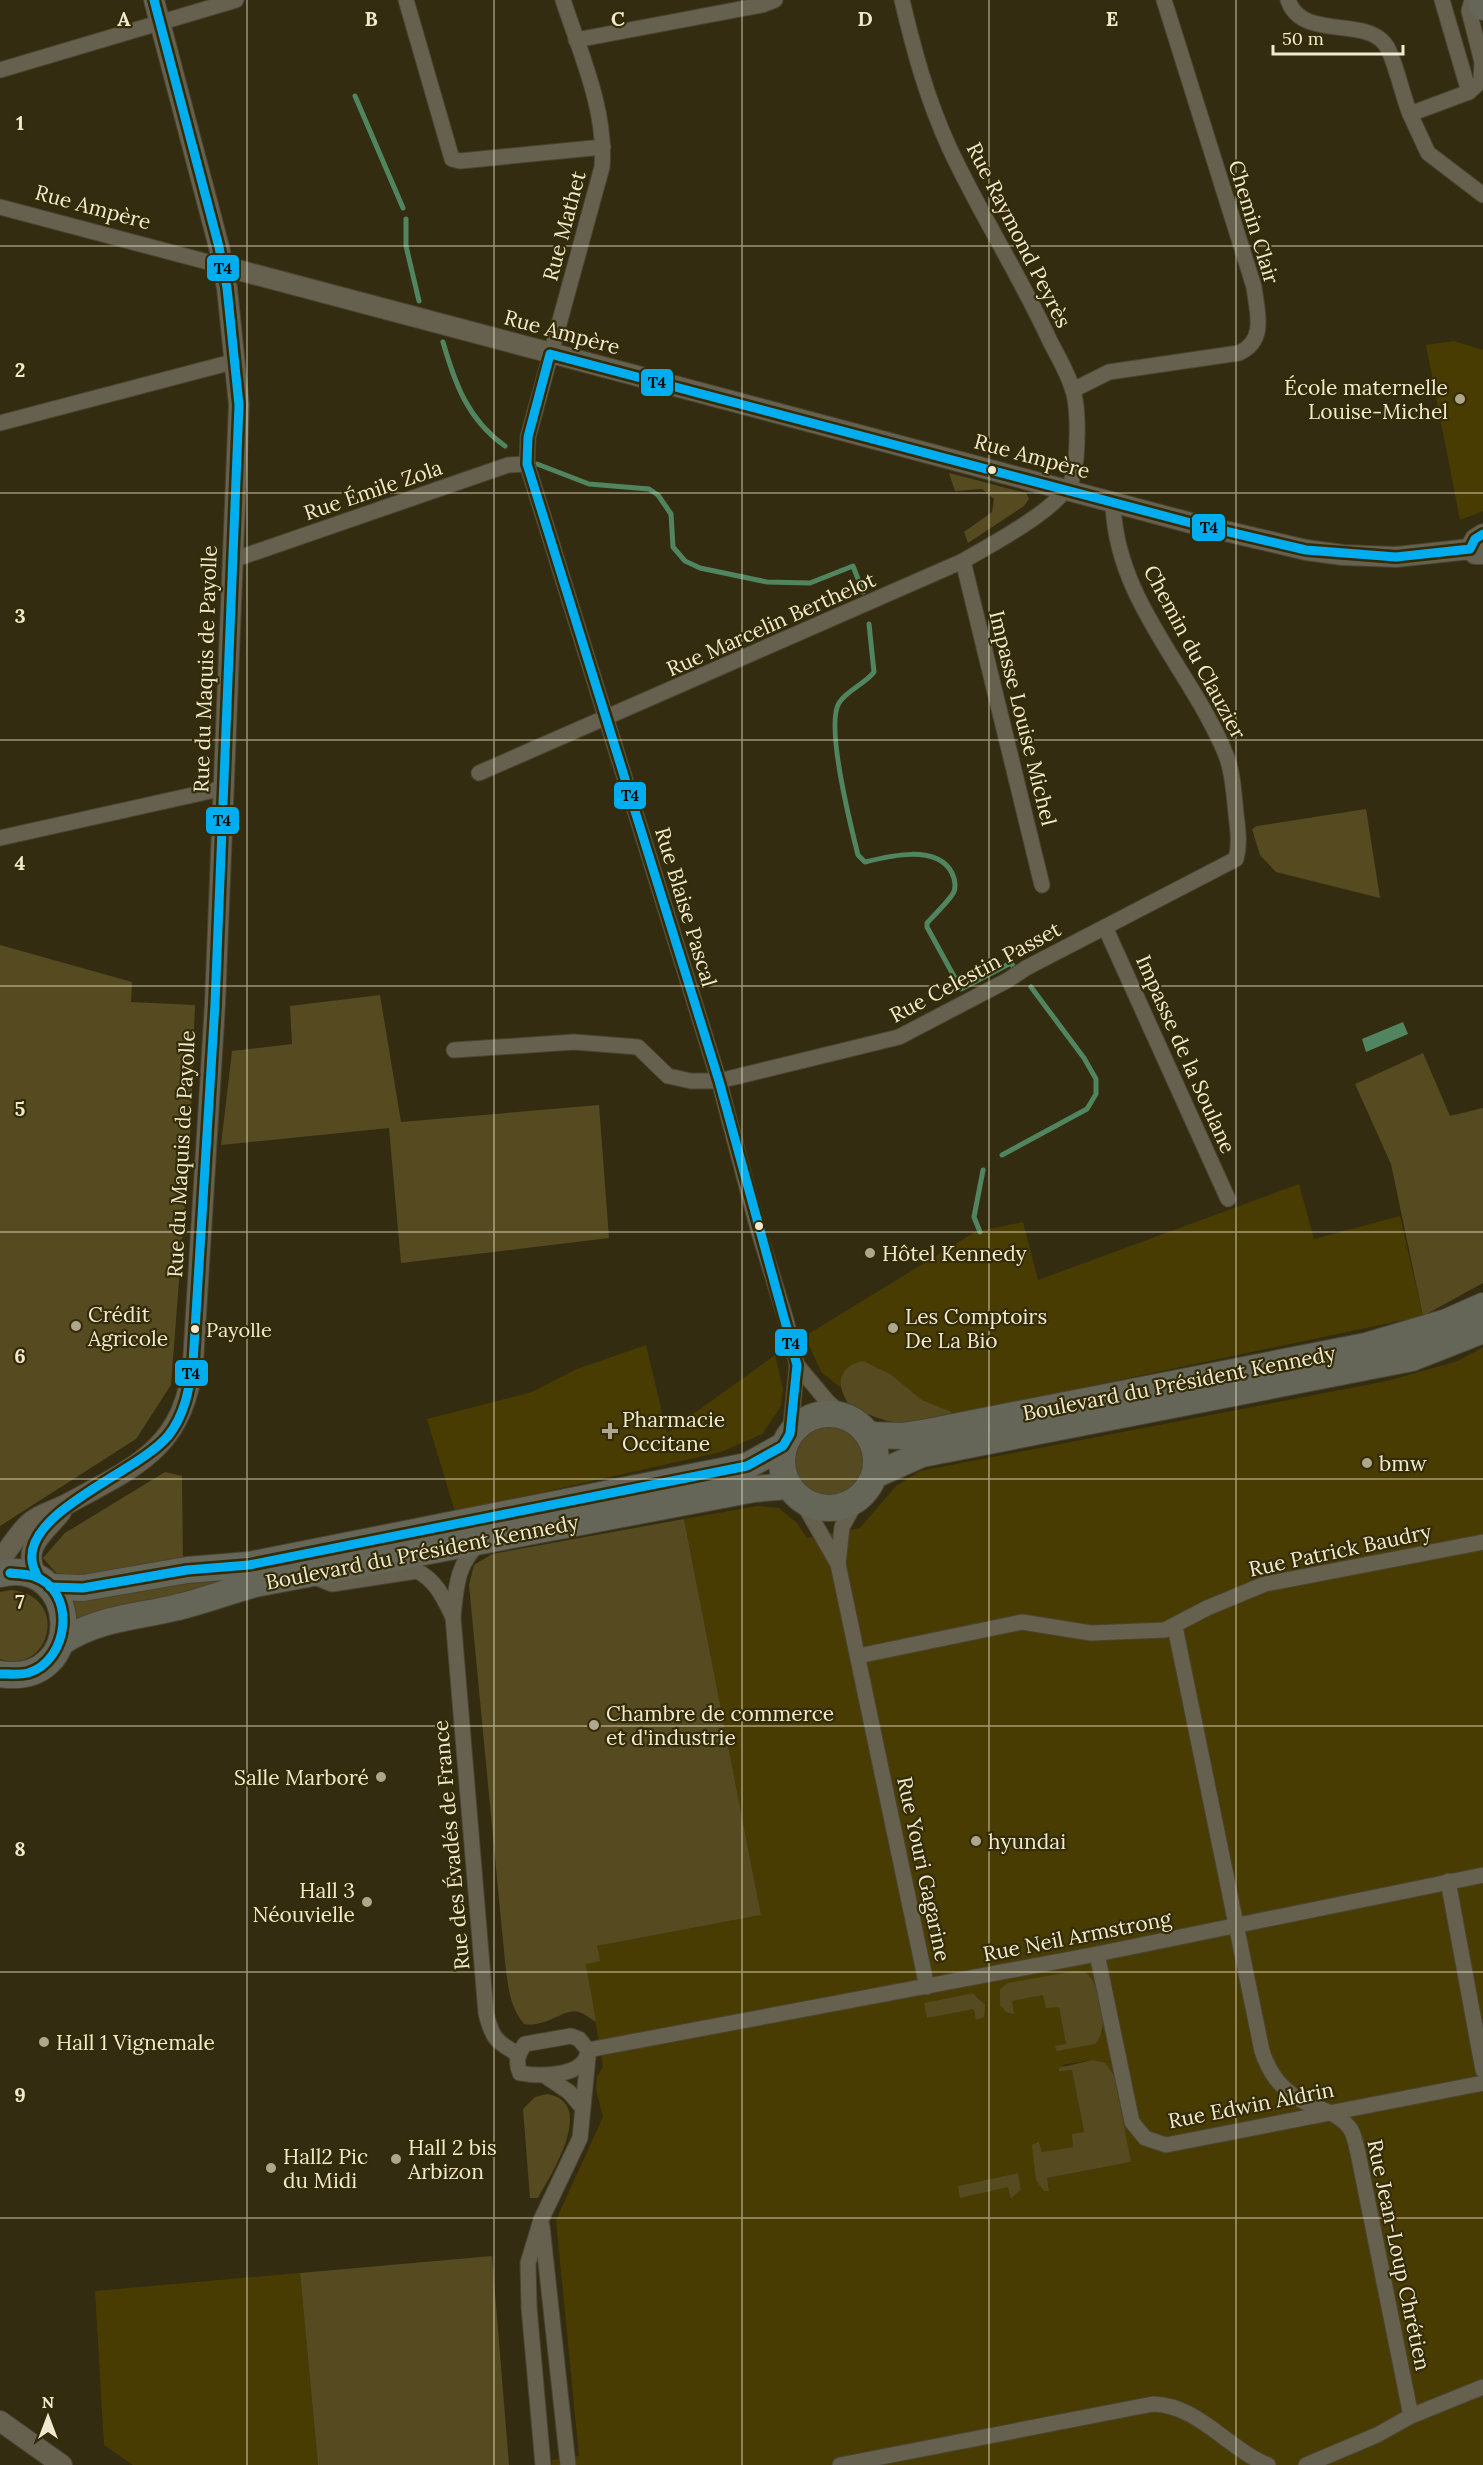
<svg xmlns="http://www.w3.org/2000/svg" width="1483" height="2465" font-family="Lora,serif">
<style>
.built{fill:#493c02;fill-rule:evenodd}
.green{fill:#564b20}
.water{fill:#50855f}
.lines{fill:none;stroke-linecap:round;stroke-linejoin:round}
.stream{stroke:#50855f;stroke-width:5}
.minor-casing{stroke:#4a4431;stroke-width:17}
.tertiary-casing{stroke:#4a4431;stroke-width:22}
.primary-casing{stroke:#4a4431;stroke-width:28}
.minor{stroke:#66614f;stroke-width:15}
.tertiary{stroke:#66614f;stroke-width:20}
.primary{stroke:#656657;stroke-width:26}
.bus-1-casing{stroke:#342b07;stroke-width:14}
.bus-1{stroke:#00adef;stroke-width:9}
.grid{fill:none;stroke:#f0e9d1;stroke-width:1.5;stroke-opacity:0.55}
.poi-dot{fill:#aea78d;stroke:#342b07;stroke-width:2}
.bus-dot{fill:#f0e9d1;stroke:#342b07;stroke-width:2}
.labels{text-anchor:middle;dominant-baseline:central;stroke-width:4.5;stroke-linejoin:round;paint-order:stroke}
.bus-label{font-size:20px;fill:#f0e9d1;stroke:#342b07;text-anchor:start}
.street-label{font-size:21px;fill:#f0e9d1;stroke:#342b07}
.poi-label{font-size:21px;fill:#f0e9d1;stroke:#342b07;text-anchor:start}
.grid-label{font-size:20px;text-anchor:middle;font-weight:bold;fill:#f0e9d1;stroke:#342b07;stroke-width:4.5;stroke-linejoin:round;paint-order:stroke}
.line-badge{stroke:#342b07;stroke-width:2}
.pale-badge-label{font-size:16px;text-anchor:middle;font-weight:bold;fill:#111}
</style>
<rect width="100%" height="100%" fill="#332c10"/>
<g class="built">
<polygon points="1454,341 1483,350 1483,511 1460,520 1426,345"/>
<polygon points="1299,1184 1314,1239 1400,1216 1423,1316 953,1415 950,1411 922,1400 889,1374 843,1372 841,1388 821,1372 805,1336 975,1232 1023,1222 1038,1280"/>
<polygon points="646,1345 667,1433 775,1355 783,1389 781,1406 762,1434 721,1452 455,1512 427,1419 532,1392 577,1369"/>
<path d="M1483,1347V2465H552V2460L579,2456L556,2220L603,2117L596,2089L597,2077L603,2067L586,1964L597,1946L761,1915L684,1519L757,1506L779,1508L797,1523L807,1538L860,1528L896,1486L920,1471L1387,1381L1458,1361ZM1095,1983L1103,2032L1057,2051L1066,2044L1059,2007L1043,1995L1012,2001ZM973,1993L981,2000L977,2020L974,2009L927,2017L924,2003ZM1092,2060L1131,2162L1047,2178L1049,2191L1034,2143L1039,2141L1042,2152L1074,2147L1084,2132L1072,2069L1062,2065ZM1018,2173L1021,2189L1011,2199L1009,2187L958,2186Z"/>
<polygon points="300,2273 318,2465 133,2465 104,2445 95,2291"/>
</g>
<g class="green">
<polygon points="949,473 1026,493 1029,499 1024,506 968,543 964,532 992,512 994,499 982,489 955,491"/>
<polygon points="1366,809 1380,898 1276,872 1260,855 1252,829 1257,826"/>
<polygon points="0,945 132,982 131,1002 195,1005 190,1137 171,1385 136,1439 0,1526"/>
<polygon points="380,995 401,1122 599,1105 609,1238 401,1263 389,1128 221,1145 232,1051 292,1044 290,1006"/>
<polygon points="1423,1053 1450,1116 1483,1108 1483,1283 1423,1316 1391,1164 1355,1084"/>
<path d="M863,1361L890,1374L922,1400L950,1411L953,1415C906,1427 892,1427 849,1405C836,1385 837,1367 863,1361Z"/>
<circle cx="830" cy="1461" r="36"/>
<polygon points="165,1472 182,1476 183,1563 107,1579 59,1576 43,1558 65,1533"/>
<path d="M684,1519L761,1915L597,1946L600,1961L586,1964L596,2022C591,2019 585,2014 579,2012C566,2007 546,2028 524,2024C509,2006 508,1985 505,1962L469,1585L474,1565L492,1554Z"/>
<polygon points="235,1575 236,1580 73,1625 69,1598"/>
<path d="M11,1590C71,1596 50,1676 0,1659V1592Z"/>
<path d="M1075,1971L1085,1972C1101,1984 1111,2028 1095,2044L1057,2051L1055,2046L1066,2044L1059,2007L1046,2008L1043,1995L1012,2001L1014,2014L1006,2012L1000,2005V1989L1008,1983Z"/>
<polygon points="973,1993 985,2005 984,2017 976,2020 974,2009 927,2018 924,2003"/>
<polygon points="1092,2060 1105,2063 1114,2075 1131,2162 1047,2178 1049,2191 1044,2191 1036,2180 1032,2145 1039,2141 1042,2152 1073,2147 1072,2134 1084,2132 1072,2070 1059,2071 1059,2068"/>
<path d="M547,2094C597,2102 552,2173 538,2198H530L523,2109L535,2097Z"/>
<polygon points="1018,2173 1021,2189 1011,2199 1008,2187 960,2198 958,2186"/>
<polygon points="492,2256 509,2465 318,2465 300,2273"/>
</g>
<polygon class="water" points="1403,1022 1408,1034 1366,1052 1362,1039"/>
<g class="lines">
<g class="stream">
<polyline points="355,96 403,208"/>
<polyline points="406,219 406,246 419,301"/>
<path d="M443,342C455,384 468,420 505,446"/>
<polyline points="537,464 589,484 649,489 658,495 671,514 673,547 685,561 700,568 767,582 810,583 853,566 863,592"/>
<path d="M869,624L874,672C865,684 847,690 839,703C825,726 851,827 858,855L865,862C889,856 937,844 952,873C955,879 957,889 952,895C945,905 935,914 927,923V927L961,989L1007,965L1011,963L1013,966"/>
<polyline points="1002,1155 1087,1109 1096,1094 1096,1079 1084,1058 1031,987"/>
<polyline points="980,1232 974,1217 983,1170"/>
</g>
<g class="minor-casing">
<g id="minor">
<polyline points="406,0 452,159 460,161 603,147"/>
<path d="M563,0C580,52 607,112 602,167L528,437L527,464L719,1081L758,1229L786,1320L797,1365L790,1434"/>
<path d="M1288,0C1302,41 1364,16 1385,44C1394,55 1403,98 1410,114"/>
<polyline points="1442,0 1469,92"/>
<polyline points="1472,0 1469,11 1482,62 1481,81 1469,92 1410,114 1428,153 1483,195"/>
<polyline points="576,40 762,5 775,0"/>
<polyline points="0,70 236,0"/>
<polyline points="0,207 223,266"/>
<path d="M1073,390L1109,372L1239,353C1267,340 1257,312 1254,287L1164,0"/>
<polyline points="0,423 236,361"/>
<polyline points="233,560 508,465 527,464"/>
<polyline points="963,561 1042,885"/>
<path d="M479,773L963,561C990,545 1065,507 1073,476C1078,457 1079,409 1073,391C1068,372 1056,354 1048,337C1018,272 979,212 949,147C927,99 914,51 902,0"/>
<polyline points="0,838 224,788"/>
<polyline points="1105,927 1228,1199"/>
<path d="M454,1050L574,1042L638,1047L668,1076L691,1081H719L899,1037L1008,980L1026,968L1236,859C1240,844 1238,830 1236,814C1234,795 1233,772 1226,755C1191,669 1115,600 1113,502"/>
<polyline points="797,1365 827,1401 844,1416"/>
<polyline points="857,1500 842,1527 838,1564 927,1987"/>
<polyline points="803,1503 838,1564"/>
<path d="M481,1542C457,1562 456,1587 453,1617L486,2013C492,2038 496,2042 518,2054"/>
<path d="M312,1576L332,1584L417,1571C437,1581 444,1599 453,1617"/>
<path d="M1175,1627L1262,2051C1269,2072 1279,2087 1299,2099C1316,2109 1340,2112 1351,2130C1355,2137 1356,2146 1358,2153L1411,2416L1377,2435L1306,2465"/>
<polyline points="858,1656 1022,1622 1091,1633 1165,1630 1207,1608 1265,1584 1483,1542"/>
<polyline points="1448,1881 1483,2070"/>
<polyline points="1097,1954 1132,2122 1145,2138 1166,2145 1483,2083"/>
<path d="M571,2036L579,2039L588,2050C587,2077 540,2077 520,2073C515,2061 518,2054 525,2044Z"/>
<polyline points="588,2050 1097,1954 1483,1875"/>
<polyline points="547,2077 569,2092 581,2106"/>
<polyline points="542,2226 568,2465"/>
<polyline points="1411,2416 1483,2387"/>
<polyline points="543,2465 529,2307 528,2263 541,2220 580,2138 588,2057"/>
<path d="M840,2465L1153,2404C1198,2405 1228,2449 1268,2465"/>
</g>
</g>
<g class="tertiary-casing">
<g id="tertiary">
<polyline points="223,266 1191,523 1306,550 1343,555 1396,557 1470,549 1475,554 1483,554"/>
<polyline points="1470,549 1475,539 1483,534"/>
<path d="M0,1560C10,1548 19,1531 32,1521C43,1512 57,1510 69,1503C137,1466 184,1447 193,1363L215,1004L239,405L227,288L219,247L154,0"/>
<path d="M38,1578C19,1547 45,1533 61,1512"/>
<polyline points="0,2421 62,2465"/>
</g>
</g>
<g class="primary-casing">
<g id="primary">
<polyline points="1481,0 1483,7"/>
<circle cx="829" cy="1461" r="47"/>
<polyline points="869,1435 902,1436 928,1432 1366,1346 1447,1322 1483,1306"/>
<polyline points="875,1475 922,1454 1412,1358 1483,1330"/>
<path d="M0,1574C80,1555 89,1688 0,1674"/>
<polyline points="50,1587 83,1588 187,1570 249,1565 747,1466 783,1446"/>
<path d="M62,1642C96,1618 139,1617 178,1607C204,1601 229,1591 255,1584L754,1489L788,1486"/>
</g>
</g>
<use href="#minor" class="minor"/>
<use href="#tertiary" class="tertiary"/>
<use href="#primary" class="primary"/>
<g class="bus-1-casing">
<g id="bus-1">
<path d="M38,1578C36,1573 32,1566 32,1560C27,1510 138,1472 168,1436C185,1415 189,1389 193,1363L215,1004L239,405L227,288L219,247L154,0"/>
<polyline points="50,1587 83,1588 187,1570 249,1565 747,1466 783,1446 790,1434 797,1365 719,1081 527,464 528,437 550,354 1191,523 1306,550 1396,557 1470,549 1475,539 1483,534"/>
<path d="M0,1674C9,1674 20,1675 28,1673C69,1661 78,1590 33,1576C26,1574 17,1574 10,1573"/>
</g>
</g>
<use href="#bus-1" class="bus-1"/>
</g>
<path class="grid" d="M247,0V2465M494,0V2465M742,0V2465M989,0V2465M1236,0V2465M0,246H1483M0,493H1483M0,740H1483M0,986H1483M0,1232H1483M0,1479H1483M0,1726H1483M0,1972H1483M0,2218H1483"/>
<g class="poi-dot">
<circle cx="1460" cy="399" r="6"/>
<circle cx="870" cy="1253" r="6"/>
<circle cx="76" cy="1326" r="6"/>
<circle cx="893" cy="1328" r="6"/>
<path d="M607 1422h6v6h6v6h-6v6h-6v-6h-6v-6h6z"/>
<circle cx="1367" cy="1463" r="6"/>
<circle cx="594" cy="1725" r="6"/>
<circle cx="381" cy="1777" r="6"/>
<circle cx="976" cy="1841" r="6"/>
<circle cx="367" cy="1902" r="6"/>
<circle cx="44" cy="2042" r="6"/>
<circle cx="396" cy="2159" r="6"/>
<circle cx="271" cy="2168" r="6"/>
</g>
<g class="bus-dot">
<circle cx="992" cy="470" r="5"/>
<circle cx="759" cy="1226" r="5"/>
<circle cx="195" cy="1329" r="5"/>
</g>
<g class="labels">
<g class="bus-label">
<text x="206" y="1329">Payolle</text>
</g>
<g class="street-label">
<text transform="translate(93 207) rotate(15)">Rue Ampère</text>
<text transform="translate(1254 222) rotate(73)">Chemin Clair</text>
<text transform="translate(564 226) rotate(-75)">Rue Mathet</text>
<text transform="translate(1019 235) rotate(63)">Rue Raymond Peyrès</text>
<text transform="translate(562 332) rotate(15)">Rue Ampère</text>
<text transform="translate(1032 456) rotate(15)">Rue Ampère</text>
<text transform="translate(373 490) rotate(-19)">Rue Émile Zola</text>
<text transform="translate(771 624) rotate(-24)">Rue Marcelin Berthelot</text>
<text transform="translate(1195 652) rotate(62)">Chemin du Clauzier</text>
<text transform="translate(205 669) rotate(-88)">Rue du Maquis de Payolle</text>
<text transform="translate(1023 718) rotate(76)">Impasse Louise Michel</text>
<text transform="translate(686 907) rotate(73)">Rue Blaise Pascal</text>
<text transform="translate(975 972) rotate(-28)">Rue Celestin Passet</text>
<text transform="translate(1186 1054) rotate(66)">Impasse de la Soulane</text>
<text transform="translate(181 1154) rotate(-87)">Rue du Maquis de Payolle</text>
<text transform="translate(1179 1383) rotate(-11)">Boulevard du Président Kennedy</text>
<text transform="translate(1340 1550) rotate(-12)">Rue Patrick Baudry</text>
<text transform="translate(422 1552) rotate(-11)">Boulevard du Président Kennedy</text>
<text transform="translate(451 1845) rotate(-95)">Rue des Évadés de France</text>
<text transform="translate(924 1869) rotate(78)">Rue Youri Gagarine</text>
<text transform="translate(1077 1936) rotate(-11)">Rue Neil Armstrong</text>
<text transform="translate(1251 2105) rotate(-11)">Rue Edwin Aldrin</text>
<text transform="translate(1399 2255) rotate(78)">Rue Jean-Loup Chrétien</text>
</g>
<g class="poi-label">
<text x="1448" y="387" text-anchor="end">École maternelle<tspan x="1448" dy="24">Louise-Michel</tspan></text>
<text x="882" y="1253">Hôtel Kennedy</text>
<text x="88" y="1314">Crédit<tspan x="88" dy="24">Agricole</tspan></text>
<text x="905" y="1316">Les Comptoirs<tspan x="905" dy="24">De La Bio</tspan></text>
<text x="622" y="1419">Pharmacie<tspan x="622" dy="24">Occitane</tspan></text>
<text x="1379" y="1463">bmw</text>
<text x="606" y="1713">Chambre de commerce<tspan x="606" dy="24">et d'industrie</tspan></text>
<text x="369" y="1777" text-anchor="end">Salle Marboré</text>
<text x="988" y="1841">hyundai</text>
<text x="355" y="1890" text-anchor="end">Hall 3<tspan x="355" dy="24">Néouvielle</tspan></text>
<text x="56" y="2042">Hall 1 Vignemale</text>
<text x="408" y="2147">Hall 2 bis<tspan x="408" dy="24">Arbizon</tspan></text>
<text x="283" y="2156">Hall2 Pic<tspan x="283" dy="24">du Midi</tspan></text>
</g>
</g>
<g class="grid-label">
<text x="124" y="26">A</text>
<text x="371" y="26">B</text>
<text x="618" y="26">C</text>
<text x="865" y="26">D</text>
<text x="1112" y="26">E</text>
<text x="20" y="130">1</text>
<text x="20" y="377">2</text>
<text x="20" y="623">3</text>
<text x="20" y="870">4</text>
<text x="20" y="1116">5</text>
<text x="20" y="1363">6</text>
<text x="20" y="1609">7</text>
<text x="20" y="1856">8</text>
<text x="20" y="2102">9</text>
</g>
<g class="line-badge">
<rect x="206" y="254" width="34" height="28" rx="6" fill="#00adef"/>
<rect x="640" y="368" width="34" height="29" rx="6" fill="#00adef"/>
<rect x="1191" y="513" width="35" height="29" rx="6" fill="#00adef"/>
<rect x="613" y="781" width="34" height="29" rx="6" fill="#00adef"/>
<rect x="205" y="806" width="35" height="29" rx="6" fill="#00adef"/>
<rect x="774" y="1328" width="34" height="29" rx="6" fill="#00adef"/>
<rect x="174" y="1359" width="35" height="28" rx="6" fill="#00adef"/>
</g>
<g class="pale-badge-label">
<text x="223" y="274">T4</text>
<text x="657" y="388">T4</text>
<text x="1209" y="533">T4</text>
<text x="630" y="801">T4</text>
<text x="222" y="826">T4</text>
<text x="791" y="1349">T4</text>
<text x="191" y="1379">T4</text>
</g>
<g transform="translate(48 2417)" stroke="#342b07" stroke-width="4.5" paint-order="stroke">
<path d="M0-4.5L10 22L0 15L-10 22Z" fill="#f0e9d1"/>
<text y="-9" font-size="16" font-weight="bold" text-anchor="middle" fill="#f0e9d1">N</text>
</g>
<path d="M1273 45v9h130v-9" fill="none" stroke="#f0e9d1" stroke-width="3"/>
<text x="1282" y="45" font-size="18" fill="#f0e9d1" stroke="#342b07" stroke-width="4.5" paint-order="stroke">50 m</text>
</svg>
